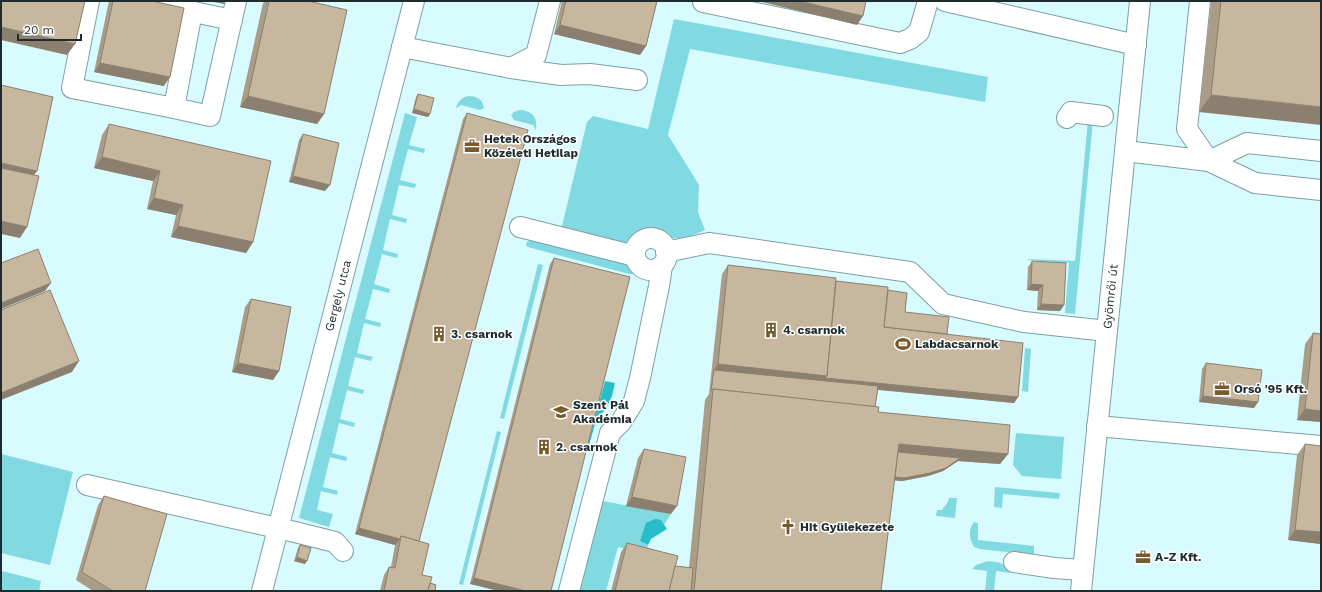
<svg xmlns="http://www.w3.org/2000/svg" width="1322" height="592" font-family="'Work Sans',sans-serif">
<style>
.green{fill:#81d9e1}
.water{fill:#27bec9}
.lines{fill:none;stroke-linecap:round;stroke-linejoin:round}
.minor-casing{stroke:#7ea0a3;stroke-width:22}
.minor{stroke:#fff;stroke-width:20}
.wall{fill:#aa9d88}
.shaded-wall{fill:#8b806f}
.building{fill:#c6b79e;stroke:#8b806f}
.labels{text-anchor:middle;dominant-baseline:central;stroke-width:3;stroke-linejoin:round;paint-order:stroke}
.poi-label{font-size:12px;font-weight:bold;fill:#1e2c2d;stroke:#fff;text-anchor:start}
.street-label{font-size:12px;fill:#1e2c2d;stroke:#fff}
</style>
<rect width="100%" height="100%" fill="#d7fbff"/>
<g class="green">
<path d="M674,19L988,77L985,102L690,49L668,135L699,185L698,212L705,230C690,237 677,241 661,236C657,235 651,231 646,232C638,234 630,240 623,244L561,230L587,122L593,116L648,129Z"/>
<path d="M468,96C476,96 483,99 484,108L480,110L461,105L456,108C458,101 461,98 468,96Z"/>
<path d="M520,110C532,111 538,117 536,130L533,125L514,120L511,115L514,112Z"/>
<polygon points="405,113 417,117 409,145 425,149 424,153 408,149 400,180 416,184 415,188 399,185 392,215 407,219 406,223 390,219 383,250 398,254 397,258 382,254 374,284 390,289 389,293 373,289 365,319 381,323 380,327 364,323 357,353 373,357 371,361 355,357 348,386 364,390 363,394 347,390 340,419 355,423 354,427 339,423 332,453 347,457 346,461 330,457 323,487 338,491 337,495 321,491 317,510 333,514 329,527 299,518"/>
<polygon points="1088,120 1093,120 1075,314 1065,313 1069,263 1028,260 1022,266 1029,259 1075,261"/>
<polygon points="531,240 622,262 629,266 635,272 633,274 629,274 528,247 526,245 527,242"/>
<polygon points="538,264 543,265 504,419 500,418"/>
<polygon points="1025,348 1031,349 1028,392 1022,391"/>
<polygon points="497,431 501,432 463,585 459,584"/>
<polygon points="1016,433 1064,437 1061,479 1022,476 1013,465"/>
<polygon points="1,454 73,472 50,565 1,553"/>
<polygon points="995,487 1060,493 1059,499 1003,494 1002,508 994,507"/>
<polygon points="949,498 957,498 955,518 936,516 937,510 942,510 948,502"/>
<polygon points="603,501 671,514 664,525 661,520 640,541 648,545 647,550 636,552 618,547 606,591 580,591"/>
<path d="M974,522L978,523V540L1034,546V555L980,549L974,547C969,538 968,530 974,522Z"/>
<path d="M988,561C999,562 1005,563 1011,573L996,571L994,591H985L987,571L972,569L976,565Z"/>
<polygon points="2,571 41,581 39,591 1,591"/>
</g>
<g class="water">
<polygon points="605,381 615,383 612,396 607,407 596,421 589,445 599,448 596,450 587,447"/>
<polygon points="655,519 661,520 667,529 651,539 648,545 640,541 646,523"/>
</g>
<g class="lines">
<g class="minor-casing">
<g id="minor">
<polyline points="89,1 72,88 174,108 210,116 236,1"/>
<polyline points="141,1 232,20"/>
<polyline points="704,1 703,2 900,43 910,39 919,32 928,1"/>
<polyline points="945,1 1136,45"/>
<polyline points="1200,1 1187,129 1209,161"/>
<polyline points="402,47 511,68 536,55 550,1"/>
<polyline points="511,68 561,75 590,74 637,80"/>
<polyline points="174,108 192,12"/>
<polyline points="1067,118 1071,112 1103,116"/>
<polyline points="1125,151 1209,161 1255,183 1321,190"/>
<polyline points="1209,161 1247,143 1321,151"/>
<polyline points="520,227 635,256"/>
<circle cx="651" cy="254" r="16"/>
<polyline points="666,252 709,243 910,272 943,304 1024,322 1107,331"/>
<polyline points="1097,426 1321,446"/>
<polyline points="87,485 295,532 335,542 343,551"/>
<polyline points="1014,562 1054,568 1083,570"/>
<path id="s1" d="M262,591L414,1"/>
<polyline points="569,591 610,433 621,422 634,401 640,378 659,286 662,266"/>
<path id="s2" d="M1081,591L1140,1"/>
</g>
</g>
<use href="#minor" class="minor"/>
</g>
<g class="wall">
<polygon points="109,1 152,1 164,86 94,72"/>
<polygon points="265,1 308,1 324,114 317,124 240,107 263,3"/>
<polygon points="562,1 657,1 646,46 640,55 554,34"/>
<polygon points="1211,1 1321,1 1199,112"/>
<polygon points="418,94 430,114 428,117 412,113 416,97"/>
<polygon points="467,113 419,541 422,575 430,583 435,591 380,591 384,575 389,567 391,567 395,545 355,534 463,119"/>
<polygon points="109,124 253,242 246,253 171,237 176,215 147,209 153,181 94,168 102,135"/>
<polygon points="303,134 325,191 289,182 299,140"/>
<polygon points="554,258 551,591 470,584 550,264"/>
<polygon points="1032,261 1064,305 1060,311 1037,310 1038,291 1027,290 1028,267"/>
<polygon points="728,265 836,281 888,290 905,312 947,334 1018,397 1014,403 878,390 875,407 878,412 1008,454 1000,464 958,461 943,471 928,476 902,481 894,480 881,591 611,591 621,552 627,543 675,566 689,568 705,400 709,394 722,274"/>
<polygon points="251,299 279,371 273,380 232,372 245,307"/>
<polygon points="1313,333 1321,334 1321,422 1297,420 1305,344"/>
<polygon points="1206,363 1258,402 1254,408 1199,402 1202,369"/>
<polygon points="1305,444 1321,544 1288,540 1297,455"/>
<polygon points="644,449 671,514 626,506 638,458"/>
<polygon points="104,496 145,591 93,591 76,580 98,505"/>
<polygon points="300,545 305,564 294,561 298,548"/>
</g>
<g class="shaded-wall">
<polygon points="208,1 226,1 224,4"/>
<polygon points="758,1 799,1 863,16 857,25"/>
<polygon points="560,25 646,46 640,55 554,34"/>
<polygon points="1,27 75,44 67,55 1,40"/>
<polygon points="100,63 170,77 164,86 94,72"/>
<polygon points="1211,95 1321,107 1321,125 1199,112"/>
<polygon points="248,96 324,114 317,124 240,107"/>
<polygon points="414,109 430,114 428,117 412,113"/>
<polygon points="102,157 160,171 153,181 94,168"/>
<polygon points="1,163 37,171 31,179 1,173"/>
<polygon points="293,176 330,185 325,191 289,182"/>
<polygon points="154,198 183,205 176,215 147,209"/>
<polygon points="1,221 27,227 20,238 1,234"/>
<polygon points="178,226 253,242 246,253 171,237"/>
<polygon points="51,283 45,291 1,309 1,303"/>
<polygon points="1031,284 1043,285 1038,291 1027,290"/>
<polygon points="1041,304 1064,305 1060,311 1037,310"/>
<polygon points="79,361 72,372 1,400 1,393"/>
<polygon points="238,363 279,371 273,380 232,372"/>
<polygon points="718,364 827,376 1018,397 1014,403 821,384 714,370"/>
<polygon points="1203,396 1258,402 1254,408 1199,402"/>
<polygon points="1305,409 1321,411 1321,422 1297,420"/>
<polygon points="899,444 1008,454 1000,464 958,461 943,471 928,476 902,481 889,480 893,455"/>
<polygon points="632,497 677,506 671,514 626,506"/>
<polygon points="359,528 400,539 395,545 355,534"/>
<polygon points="1295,530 1321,532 1321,544 1288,540"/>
<polygon points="297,557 307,561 305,564 294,561"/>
<polygon points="474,578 526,591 498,591 470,584"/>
</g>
<g class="building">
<polygon points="1,1 85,1 75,44 1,27"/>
<polygon points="113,1 152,1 184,8 170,77 100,63"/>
<polygon points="269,1 308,1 347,10 324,114 248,96"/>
<polygon points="566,1 657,1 646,46 560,25"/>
<polygon points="799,1 866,1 863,16"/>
<polygon points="1221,1 1321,1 1321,107 1211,95"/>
<polygon points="1,85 53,97 37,171 1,163"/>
<polygon points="418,94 434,98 430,114 414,109"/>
<polygon points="467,113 528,130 419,541 401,536 400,539 359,528"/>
<polygon points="109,124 271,161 253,242 178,226 183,205 154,198 160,171 102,157"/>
<polygon points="303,134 339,143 330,185 293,176"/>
<polygon points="1,168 39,176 27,227 1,221"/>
<polygon points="38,249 51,283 1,303 1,263"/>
<polygon points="554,258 630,277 551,591 526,591 474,578"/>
<polygon points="1032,261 1066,263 1064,305 1041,304 1043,285 1031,284"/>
<polygon points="728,265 836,278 827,376 718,364"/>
<polygon points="836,281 888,287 884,327 1023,343 1018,397 825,378 827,376"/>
<polygon points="50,290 79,361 1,393 1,310"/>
<polygon points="888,290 907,293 905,312 949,317 947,334 884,327"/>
<polygon points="251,299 291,307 279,371 238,363"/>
<polygon points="1313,333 1321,334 1321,411 1305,409"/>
<polygon points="1206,363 1262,370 1258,402 1203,396"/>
<polygon points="714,370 878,386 875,407 713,389 711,391"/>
<polygon points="713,389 879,407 878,412 1010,425 1008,454 899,444 881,591 694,591"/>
<polygon points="1305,444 1321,446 1321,532 1295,530"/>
<polygon points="644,449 686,457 677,506 632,497"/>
<polygon points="898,452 960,458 946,468 930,473 904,478 895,477"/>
<polygon points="104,496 167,514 145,591 114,591 111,590 82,572"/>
<polygon points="401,536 429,544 422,575 432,577 428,591 384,591 389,567 395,568"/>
<polygon points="627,543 678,556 669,591 615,591"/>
<polygon points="300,545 311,548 307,561 297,557"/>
<polygon points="675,566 693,568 691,591 669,591"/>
<polygon points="430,583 436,585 435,591 428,591"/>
</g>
<defs>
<g id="office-bare" transform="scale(1.2)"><path d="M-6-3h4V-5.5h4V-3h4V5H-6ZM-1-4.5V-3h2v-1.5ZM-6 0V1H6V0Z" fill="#765c2d" stroke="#fff" stroke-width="2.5" paint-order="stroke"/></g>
<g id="building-bare" transform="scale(1.2)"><path d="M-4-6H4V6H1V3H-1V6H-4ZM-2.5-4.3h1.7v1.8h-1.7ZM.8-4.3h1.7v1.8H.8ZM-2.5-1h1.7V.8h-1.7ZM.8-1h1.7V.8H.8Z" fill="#765c2d" stroke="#fff" stroke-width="2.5" paint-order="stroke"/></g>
<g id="stadium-bare" transform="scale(1.2)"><path d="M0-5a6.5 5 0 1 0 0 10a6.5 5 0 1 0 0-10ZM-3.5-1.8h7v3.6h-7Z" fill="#765c2d" stroke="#fff" stroke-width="2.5" paint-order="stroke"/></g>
<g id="university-bare" transform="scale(1.2)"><path d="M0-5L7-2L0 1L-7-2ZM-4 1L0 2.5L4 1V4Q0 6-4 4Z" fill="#765c2d" stroke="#fff" stroke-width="2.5" paint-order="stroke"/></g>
<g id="church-bare" transform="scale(1.2)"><path d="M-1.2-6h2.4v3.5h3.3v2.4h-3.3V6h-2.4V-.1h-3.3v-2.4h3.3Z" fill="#765c2d" stroke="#fff" stroke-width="2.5" paint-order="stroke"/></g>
</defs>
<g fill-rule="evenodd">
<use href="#office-bare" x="472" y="146"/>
<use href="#building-bare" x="771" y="330"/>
<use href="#building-bare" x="439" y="334"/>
<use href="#stadium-bare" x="903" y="344"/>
<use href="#office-bare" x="1222" y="389"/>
<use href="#university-bare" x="561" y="412"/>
<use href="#building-bare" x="544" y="447"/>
<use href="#church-bare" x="788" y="527"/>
<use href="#office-bare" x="1143" y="557"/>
</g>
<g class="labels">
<g class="poi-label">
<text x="484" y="139">Hetek Országos<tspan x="484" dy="14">Közéleti Hetilap</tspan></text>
<text x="783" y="330">4. csarnok</text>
<text x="451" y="334">3. csarnok</text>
<text x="915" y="344">Labdacsarnok</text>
<text x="1234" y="389">Orsó '95 Kft.</text>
<text x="573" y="405">Szent Pál<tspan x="573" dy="14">Akadémia</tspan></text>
<text x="556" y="447">2. csarnok</text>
<text x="800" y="527">Hit Gyülekezete</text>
<text x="1155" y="557">A-Z Kft.</text>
</g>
<g class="street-label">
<text stroke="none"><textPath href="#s1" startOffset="305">Gergely utca</textPath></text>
<text stroke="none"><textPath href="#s2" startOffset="296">Gyömrői út</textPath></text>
</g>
</g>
<rect width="1322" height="592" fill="none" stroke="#1e2c2d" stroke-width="4"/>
<path d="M18 34v6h63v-6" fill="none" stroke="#1e2c2d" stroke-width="2"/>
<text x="24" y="34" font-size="12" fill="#1e2c2d" stroke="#ffffff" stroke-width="3" paint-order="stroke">20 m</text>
</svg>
